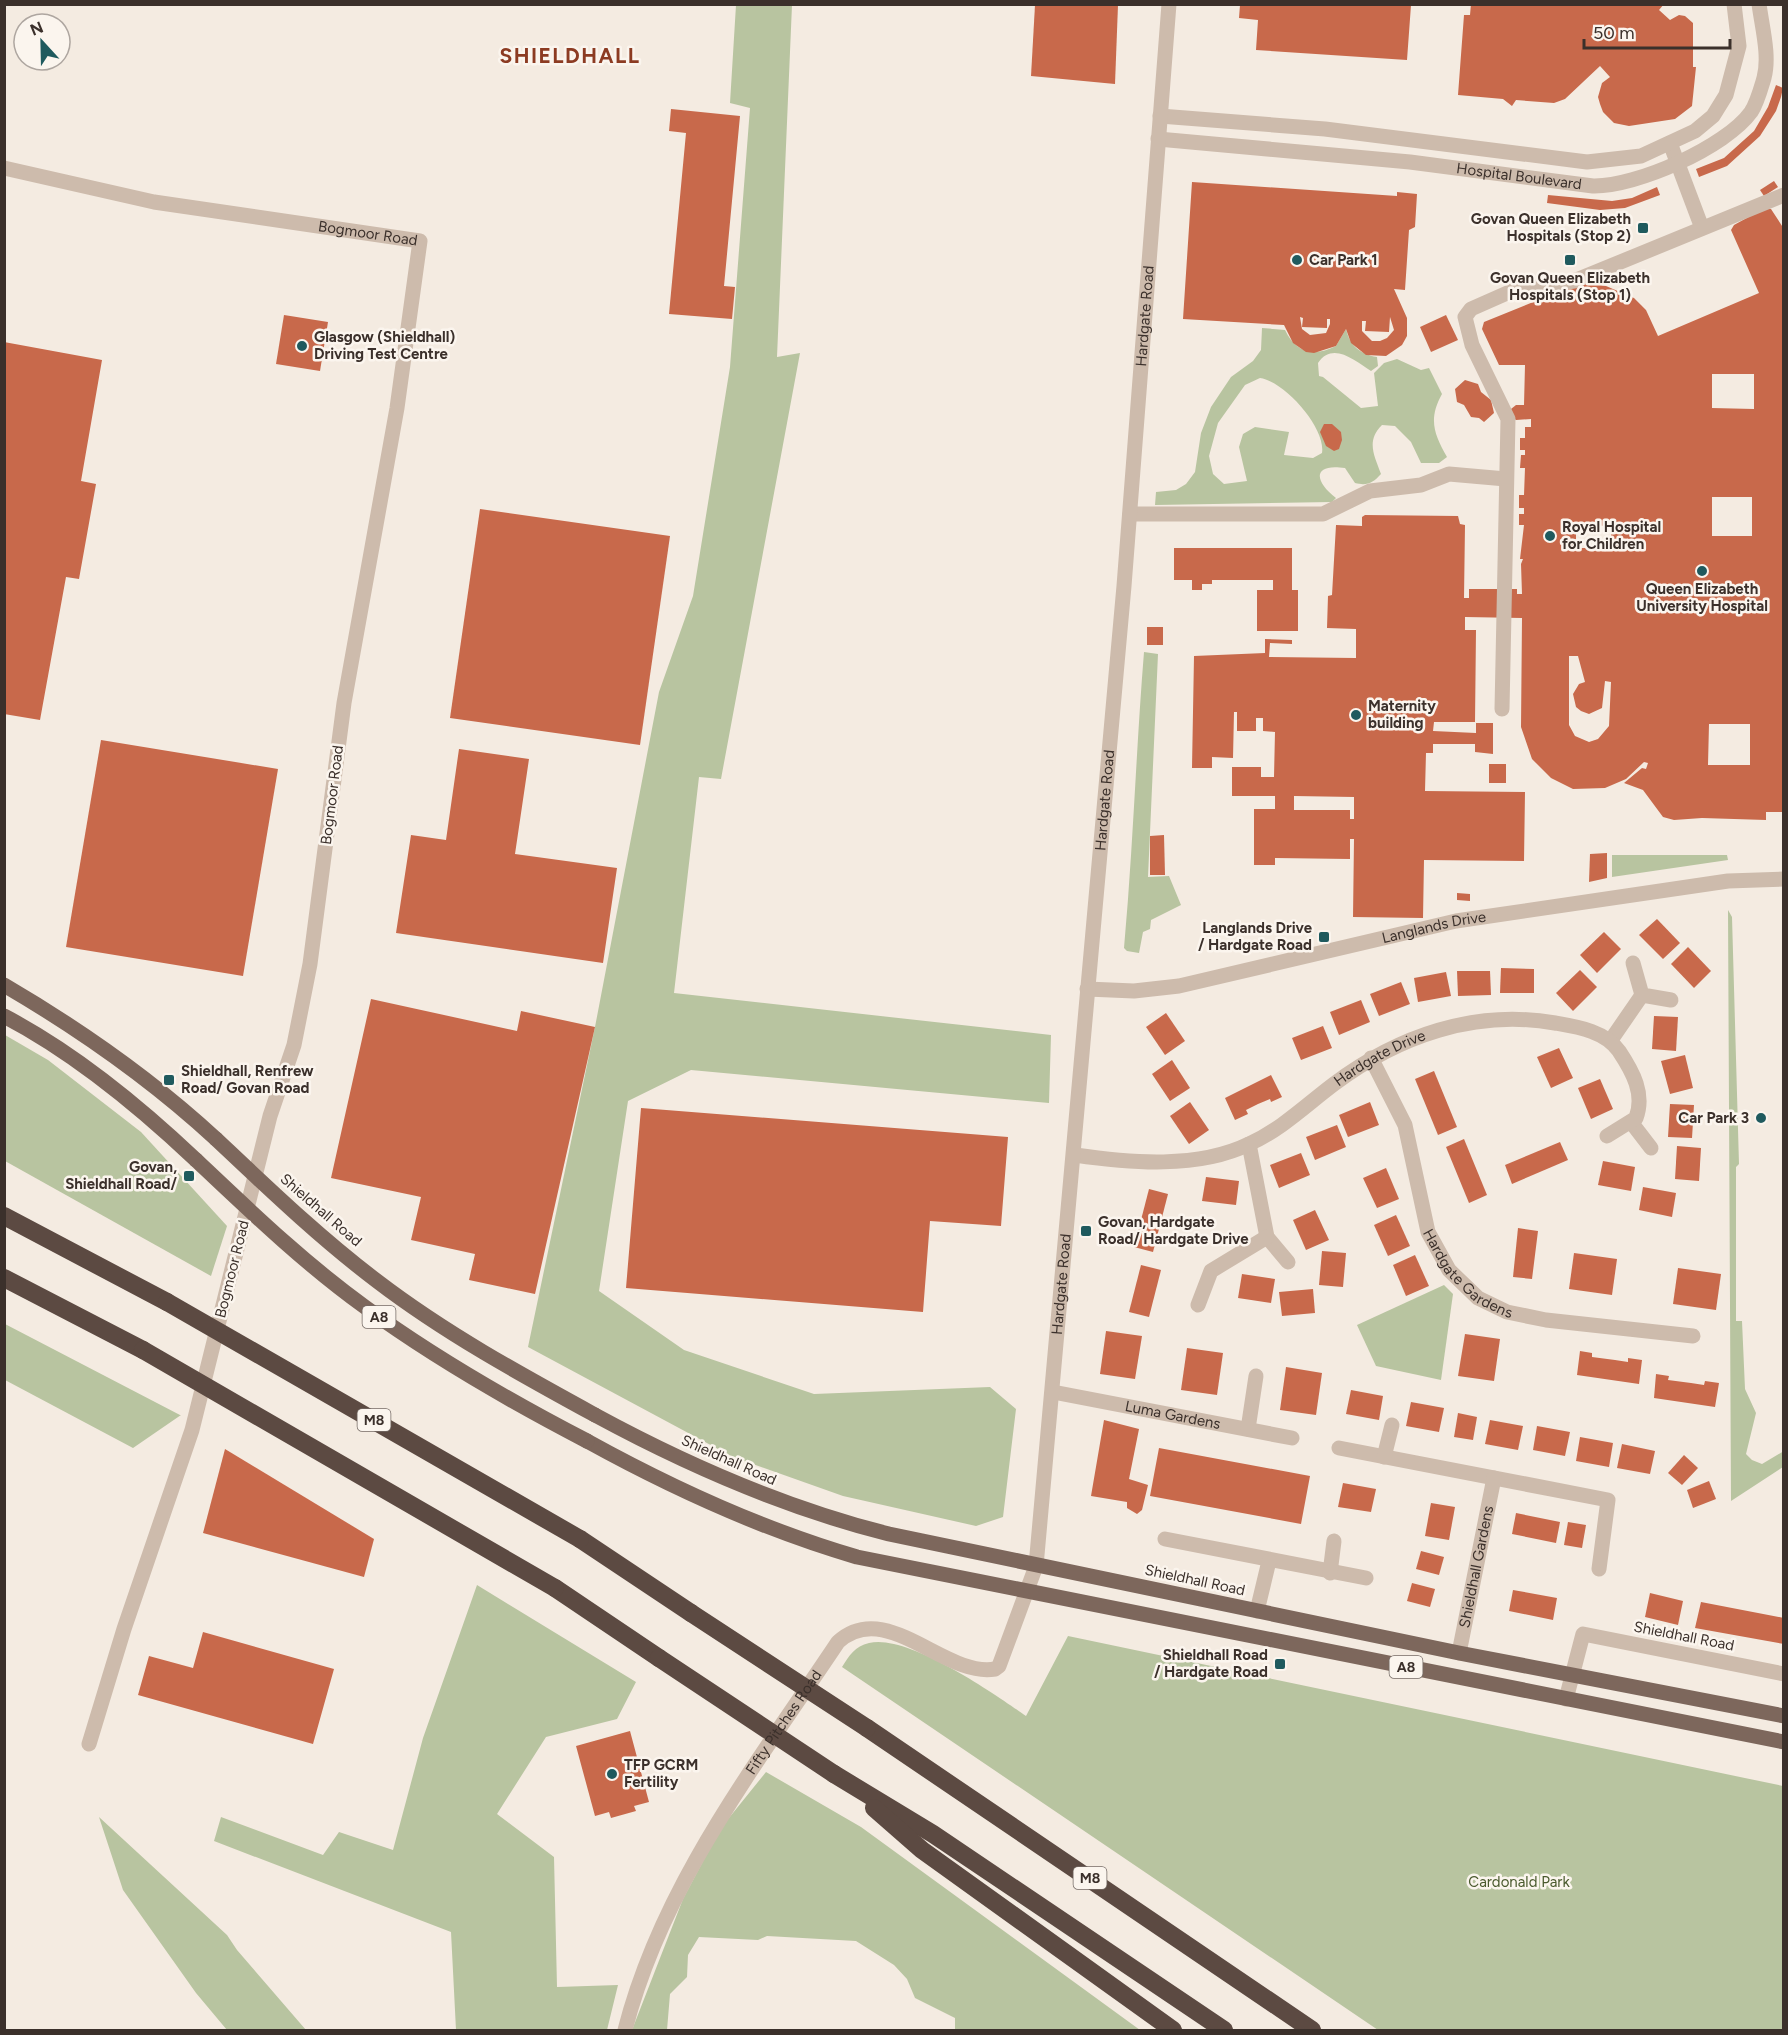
<svg xmlns="http://www.w3.org/2000/svg" width="1788" height="2035" font-family="Figtree,sans-serif">
<style>
.green{fill:#b8c4a0;fill-rule:evenodd}
.building{fill:#c8694b;fill-rule:evenodd}
.lines{fill:none;stroke-linecap:round;stroke-linejoin:round}
.pedestrian{stroke:#cdbbac;stroke-width:15}
.minor{stroke:#cdbbac;stroke-width:15}
.primary{stroke:#7d675c;stroke-width:15}
.motorway{stroke:#5c4a42;stroke-width:18}
.primary-bridge{stroke:#7d675c;stroke-width:15}
.motorway-bridge{stroke:#5c4a42;stroke-width:18}
.poi-dot{fill:#1f5a5e;stroke:#fbf5ee;stroke-width:2}
.labels{text-anchor:middle;dominant-baseline:central;stroke-width:5;stroke-linejoin:round;paint-order:stroke}
.shield{fill:#fbf5ee;stroke:#756b66;stroke-width:1.5}
.shield-label{font-size:14px;font-weight:bold;fill:#3b302b}
.street-label{font-size:15px;fill:#3b302b;stroke:#fbf5ee}
.poi-label{font-size:15px;font-weight:bold;fill:#3b302b;stroke:#fbf5ee;text-anchor:start}
.park-label{font-size:15px;fill:#4a5a2e;stroke:#fbf5ee}
.district-label{font-size:21px;font-weight:bold;letter-spacing:1.5px;fill:#8c3b22;stroke:#fbf5ee}
</style>
<rect width="100%" height="100%" fill="#f4ebe1"/>
<g class="green">
<polygon points="736,5 792,5 777,357 800,353 721,779 699,777 674,993 1051,1035 1049,1103 691,1070 628,1101 599,1291 684,1350 814,1394 990,1387 1016,1409 1003,1517 976,1526 843,1496 733,1457 528,1347 595,1027 659,692 693,596 730,367 750,108 730,103"/>
<path d="M1262,328L1285,330C1296,353 1314,357 1336,346L1346,329C1350,346 1360,354 1377,357L1378,366L1371,371C1355,361 1333,341 1318,363L1319,376L1323,377L1361,408L1378,406L1374,373L1384,363L1397,359L1421,370L1429,368L1442,394C1428,419 1434,434 1447,457L1439,463H1421L1411,442L1395,426L1382,425C1366,441 1374,455 1381,474C1373,483 1367,486 1355,483L1345,468C1312,463 1314,481 1336,498L1332,502L1155,505L1156,492L1176,490L1186,484L1195,472L1201,433L1211,407L1231,377L1253,361L1261,350ZM1260,378C1285,382 1326,428 1322,453L1313,458L1284,455L1289,432L1255,427L1243,434L1239,447L1247,481L1224,484L1213,474L1209,456L1218,423L1245,385Z"/>
<path d="M1144,652L1158,654L1148,877L1169,876L1181,905L1151,920L1150,929L1143,932L1139,953L1127,951L1124,948C1133,849 1136,751 1144,652Z"/>
<polygon points="1612,855 1727,855 1728,860 1612,877"/>
<polygon points="1728,910 1732,917 1739,1164 1736,1167 1736,1321 1742,1321 1745,1389 1756,1413 1746,1454 1752,1460 1762,1464 1784,1451 1783,1467 1731,1501"/>
<polygon points="5,1035 48,1060 141,1132 227,1226 211,1276 5,1161"/>
<polygon points="1444,1285 1453,1294 1441,1380 1376,1366 1357,1325"/>
<polygon points="5,1324 180,1415 181,1415 133,1448 5,1380"/>
<polygon points="477,1585 636,1682 617,1719 546,1737 497,1814 554,1857 557,1987 618,1985 607,2030 456,2030 451,1932 214,1841 221,1817 323,1855 339,1832 393,1850 423,1738"/>
<path d="M1068,1636L1783,1786V2030H1378L842,1667C849,1656 855,1646 869,1643C907,1633 995,1694 1026,1716Z"/>
<polygon points="766,1772 861,1827 1140,2030 955,2030 955,2018 915,1998 907,1979 894,1965 856,1941 767,1936 758,1940 699,1937 688,1955 687,1977 670,1994 667,2030 632,2030 683,1899 720,1829"/>
<polygon points="99,1817 227,1935 237,1950 306,2030 227,2030 196,1993 123,1890"/>
</g>
<g class="building">
<polygon points="1471,4 1664,4 1659,10 1670,20 1679,15 1685,16 1693,23 1693,67 1696,67 1692,106 1675,119 1629,126 1614,123 1603,112 1600,104 1598,97 1602,83 1610,77 1600,66 1565,99 1554,103 1516,100 1512,106 1503,99 1458,95 1464,15 1470,15"/>
<polygon points="1035,5 1118,5 1115,84 1031,76"/>
<polygon points="1240,5 1411,5 1407,60 1256,50 1258,20 1239,18"/>
<polygon points="1776,85 1783,88 1781,97 1776,111 1760,136 1727,166 1699,177 1696,169 1724,158 1754,131 1768,107"/>
<polygon points="671,109 740,116 724,286 735,287 732,319 669,314 686,133 669,131"/>
<polygon points="1774,181 1778,187 1764,196 1760,190"/>
<path d="M1192,182L1397,196V192L1417,194L1415,227L1409,230L1405,290L1394,289L1407,318V336L1402,345L1386,356L1366,355L1351,343L1346,329L1336,346L1314,353L1306,352L1293,343L1284,325L1183,319ZM1300,317L1303,318L1302,327L1327,328V319H1330V324L1326,333L1310,335L1302,329ZM1390,317L1394,330L1387,338L1380,341H1372L1362,331V321H1366L1365,331L1389,332Z"/>
<polygon points="1657,187 1660,195 1625,208 1600,210 1547,203 1548,195 1612,201 1632,198"/>
<path d="M1763,209H1771L1784,229V812H1766V820L1702,818L1674,820L1663,817L1643,790L1624,783L1642,768L1646,769L1648,763L1644,762L1626,779L1605,788L1573,789L1551,778L1532,759L1521,727L1522,618L1465,617V630H1476L1475,722H1434L1433,731L1476,733V723H1493V754L1475,752V744H1433V753H1426L1425,791L1525,792L1524,861L1424,860L1423,918L1353,917L1354,839H1350V859L1275,858V865H1254V809H1275V796H1232V767H1261V777H1274L1275,732L1263,731V718H1256V731H1237V712H1234L1233,758L1212,757V768H1192L1194,656L1265,653V639L1292,640V644L1270,643L1269,657L1356,658V629L1327,628L1328,596L1332,595L1336,525L1362,526V517L1365,515L1458,516L1460,524L1465,525L1464,598H1469V589H1517V594H1522L1521,564L1523,559H1520L1524,525H1519V514H1524V508H1519V495H1524L1525,468H1520L1521,455H1525V450H1520V438H1525V427H1531V419L1516,420L1512,417L1511,409L1516,405H1524L1525,365H1499L1482,329L1484,322L1575,285L1590,283L1606,286L1634,298L1646,310L1658,336L1759,293L1731,230L1734,225ZM1712,374H1754V409L1712,408ZM1712,497H1752V536H1712ZM1576,525L1611,526V548H1576ZM1569,656H1578L1585,682L1579,684L1573,694L1576,707L1581,711L1589,714L1602,708L1605,681L1611,682L1609,726L1598,739L1589,742L1575,736L1569,725ZM1709,724H1750V765H1708ZM1294,796L1354,797V819H1350V810H1294Z"/>
<polygon points="284,315 328,322 320,371 276,364"/>
<polygon points="1446,315 1458,340 1431,352 1420,327"/>
<polygon points="4,342 102,360 81,481 96,484 79,579 66,577 40,720 4,714"/>
<polygon points="1465,380 1478,384 1481,392 1491,400 1494,413 1484,422 1479,418 1471,417 1464,405 1457,402 1455,389"/>
<polygon points="1324,424 1332,424 1341,432 1342,440 1339,449 1334,451 1326,446 1320,432"/>
<polygon points="480,509 670,536 640,745 450,718"/>
<polygon points="1174,548 1292,548 1292,590 1298,590 1298,631 1257,631 1257,590 1273,590 1273,580 1212,580 1212,584 1202,584 1202,590 1192,590 1192,580 1174,580"/>
<rect x="1147" y="627" width="16" height="18"/>
<polygon points="101,740 278,769 243,976 66,947"/>
<polygon points="459,749 529,759 515,854 617,868 603,963 396,933 411,835 446,840"/>
<rect x="1489" y="764" width="17" height="19"/>
<polygon points="1164,835 1165,875 1150,875 1150,836"/>
<polygon points="1607,853 1607,878 1589,882 1590,854"/>
<polygon points="1457,893 1470,894 1470,901 1457,900"/>
<polygon points="1657,919 1680,943 1663,959 1639,935"/>
<polygon points="1604,932 1621,949 1597,973 1580,955"/>
<polygon points="1688,947 1711,971 1694,988 1671,964"/>
<polygon points="1501,968 1534,969 1534,993 1500,993"/>
<polygon points="1580,970 1597,987 1573,1011 1556,993"/>
<polygon points="1457,971 1490,971 1491,995 1458,996"/>
<polygon points="1446,972 1451,996 1418,1002 1414,978"/>
<polygon points="1401,982 1410,1004 1379,1016 1370,994"/>
<polygon points="371,999 517,1031 521,1011 595,1027 535,1294 469,1280 475,1254 411,1240 421,1197 331,1178"/>
<polygon points="1361,1000 1370,1022 1339,1035 1330,1012"/>
<polygon points="1166,1013 1185,1041 1165,1055 1146,1027"/>
<polygon points="1654,1016 1678,1017 1676,1051 1652,1049"/>
<polygon points="1323,1026 1332,1048 1301,1060 1292,1038"/>
<polygon points="1559,1048 1573,1078 1551,1088 1537,1057"/>
<polygon points="1685,1055 1693,1088 1670,1094 1661,1061"/>
<polygon points="1172,1060 1190,1088 1170,1101 1152,1074"/>
<polygon points="1434,1071 1457,1127 1438,1135 1415,1079"/>
<polygon points="1271,1075 1282,1097 1271,1102 1270,1099 1258,1104 1246,1110 1248,1114 1235,1120 1225,1098"/>
<polygon points="1600,1079 1613,1109 1591,1119 1578,1088"/>
<polygon points="1190,1102 1209,1130 1189,1144 1170,1116"/>
<polygon points="1370,1102 1379,1125 1348,1137 1339,1115"/>
<polygon points="1670,1104 1694,1105 1692,1138 1668,1137"/>
<polygon points="641,1108 1008,1137 1001,1226 930,1221 923,1312 626,1288"/>
<polygon points="1337,1125 1346,1147 1315,1160 1306,1137"/>
<polygon points="1464,1139 1487,1195 1469,1203 1446,1147"/>
<polygon points="1560,1142 1568,1160 1512,1184 1505,1165"/>
<polygon points="1677,1146 1701,1148 1699,1181 1675,1179"/>
<polygon points="1301,1153 1310,1175 1279,1188 1270,1165"/>
<polygon points="1603,1161 1635,1167 1631,1191 1598,1185"/>
<polygon points="1386,1168 1399,1199 1377,1208 1363,1178"/>
<polygon points="1206,1177 1239,1181 1236,1205 1202,1201"/>
<polygon points="1643,1187 1676,1193 1672,1217 1639,1210"/>
<polygon points="1149,1189 1168,1194 1153,1252 1134,1247"/>
<polygon points="1315,1210 1329,1240 1306,1250 1293,1220"/>
<polygon points="1396,1215 1410,1246 1388,1256 1374,1225"/>
<polygon points="1518,1228 1538,1231 1532,1279 1513,1277"/>
<polygon points="1322,1251 1346,1253 1343,1287 1319,1285"/>
<polygon points="1574,1253 1617,1259 1612,1295 1569,1289"/>
<polygon points="1415,1255 1429,1286 1406,1296 1393,1265"/>
<polygon points="1141,1265 1161,1270 1149,1317 1129,1312"/>
<polygon points="1678,1268 1721,1274 1716,1310 1673,1304"/>
<polygon points="1242,1274 1275,1279 1271,1303 1238,1298"/>
<polygon points="1313,1289 1315,1313 1282,1316 1279,1292"/>
<polygon points="1106,1331 1142,1336 1135,1379 1100,1374"/>
<polygon points="1465,1334 1500,1339 1494,1381 1458,1376"/>
<polygon points="1187,1348 1223,1353 1217,1395 1181,1390"/>
<polygon points="1580,1351 1592,1353 1592,1357 1615,1360 1628,1362 1628,1358 1642,1360 1639,1384 1577,1375"/>
<polygon points="1286,1367 1322,1373 1316,1415 1280,1410"/>
<polygon points="1656,1374 1669,1376 1668,1380 1691,1383 1704,1385 1705,1381 1719,1383 1715,1407 1654,1398"/>
<polygon points="1351,1390 1383,1396 1379,1420 1346,1414"/>
<polygon points="1411,1402 1444,1408 1439,1432 1406,1426"/>
<polygon points="1458,1413 1477,1417 1473,1440 1454,1437"/>
<polygon points="1104,1420 1139,1429 1129,1479 1148,1485 1142,1510 1137,1514 1127,1508 1127,1502 1091,1496"/>
<polygon points="1490,1420 1523,1426 1518,1450 1485,1444"/>
<polygon points="1537,1426 1570,1432 1565,1456 1533,1450"/>
<polygon points="1580,1437 1613,1443 1609,1467 1576,1461"/>
<polygon points="1622,1444 1655,1451 1650,1474 1617,1468"/>
<polygon points="1159,1448 1310,1476 1301,1524 1150,1496"/>
<polygon points="225,1449 374,1539 364,1577 203,1533"/>
<polygon points="1684,1455 1698,1468 1682,1485 1668,1473"/>
<polygon points="1709,1481 1716,1499 1693,1508 1687,1490"/>
<polygon points="1343,1483 1376,1489 1371,1512 1338,1507"/>
<polygon points="1431,1503 1455,1507 1449,1540 1425,1536"/>
<polygon points="1516,1513 1560,1522 1556,1543 1512,1534"/>
<polygon points="1568,1522 1586,1525 1582,1548 1564,1545"/>
<polygon points="1421,1551 1444,1557 1439,1575 1416,1569"/>
<polygon points="1412,1583 1435,1589 1430,1607 1407,1601"/>
<polygon points="1513,1590 1557,1598 1553,1620 1509,1611"/>
<polygon points="1650,1593 1683,1601 1678,1625 1645,1617"/>
<polygon points="1701,1602 1784,1618 1784,1644 1695,1628"/>
<polygon points="203,1632 334,1669 313,1744 138,1695 149,1656 193,1668"/>
<polygon points="630,1731 649,1802 634,1806 636,1811 611,1818 609,1812 595,1816 576,1746"/>
</g>
<g class="lines">
<g class="pedestrian">
<polyline points="1670,143 1702,228"/>
<polyline points="1130,514 1323,514 1370,491 1421,485 1449,474 1506,479"/>
<polyline points="1502,709 1508,419 1472,345 1465,317 1471,309 1514,290 1574,281 1784,195"/>
</g>
<g class="minor">
<polyline points="1160,116 1325,129 1587,162 1641,156 1695,131 1713,116 1726,95 1739,46 1734,4"/>
<path id="s1" d="M1158,139L1410,162L1593,186C1636,187 1726,147 1751,112C1757,103 1761,88 1764,78C1770,56 1762,27 1759,4"/>
<path id="s2" d="M4,168L154,202L420,241L397,408L344,703L310,964L294,1045L270,1116L192,1430L124,1629L89,1744"/>
<polyline points="1633,963 1642,995 1671,1000"/>
<path id="s3" d="M1087,989L1134,991L1179,986L1456,921L1728,881L1784,879"/>
<polyline points="1611,1040 1642,995"/>
<path id="s4" d="M1371,1058L1405,1125L1428,1232L1449,1270L1478,1298L1507,1312L1546,1320L1693,1336"/>
<polyline points="1631,1122 1651,1148"/>
<polyline points="1249,1144 1267,1237 1288,1262"/>
<path id="s5" d="M1075,1155C1130,1163 1198,1169 1249,1144C1282,1129 1306,1105 1334,1084C1398,1036 1475,1009 1555,1023C1578,1027 1605,1031 1619,1051C1633,1072 1645,1094 1636,1118L1607,1136"/>
<polyline points="1198,1305 1211,1271 1267,1237"/>
<path id="s6" d="M1053,1392L1292,1438"/>
<polyline points="1248,1429 1256,1376"/>
<polyline points="1339,1448 1608,1500 1599,1569"/>
<polyline points="1384,1457 1392,1425"/>
<polyline points="1165,1539 1366,1578"/>
<polyline points="1330,1573 1334,1541"/>
<polyline points="1257,1611 1269,1561"/>
<path id="s7" d="M1459,1653L1494,1478"/>
<polyline points="1566,1699 1583,1634 1784,1674"/>
<path id="s8" d="M625,2030C662,1885 756,1765 838,1642C886,1598 945,1678 995,1669L999,1666L1036,1566L1124,586L1169,4"/>
</g>
<g class="primary">
<path d="M4,985C81,1030 151,1079 216,1139"/>
<path d="M4,1016C75,1053 139,1106 196,1160"/>
<path d="M595,1415C689,1466 785,1508 889,1534L1459,1653L1784,1716"/>
<path d="M587,1441C674,1489 761,1529 857,1557L1784,1742"/>
</g>
<g class="motorway">
<polyline points="4,1216 167,1302"/>
<polyline points="4,1278 143,1350"/>
<polyline points="580,1539 691,1613"/>
<polyline points="555,1588 659,1658"/>
<polyline points="867,1728 1312,2030"/>
<polyline points="834,1774 933,1834 1224,2030"/>
<polyline points="874,1808 922,1850 1173,2030"/>
</g>
<g class="primary-bridge">
<path d="M216,1139C268,1188 320,1238 377,1281C445,1333 520,1374 595,1415"/>
<path d="M196,1160C250,1211 304,1263 365,1307C435,1358 510,1401 587,1441"/>
</g>
<g class="motorway-bridge">
<polyline points="167,1302 580,1539"/>
<polyline points="143,1350 555,1588"/>
<polyline points="691,1613 867,1728"/>
<polyline points="659,1658 834,1774"/>
</g>
</g>
<g class="poi-dot">
<rect x="1637" y="222" width="12" height="12" rx="3"/>
<circle cx="1297" cy="260" r="6"/>
<rect x="1564" y="254" width="12" height="12" rx="3"/>
<circle cx="302" cy="346" r="6"/>
<circle cx="1550" cy="536" r="6"/>
<circle cx="1702" cy="571" r="6"/>
<circle cx="1356" cy="715" r="6"/>
<rect x="1318" y="931" width="12" height="12" rx="3"/>
<rect x="163" y="1074" width="12" height="12" rx="3"/>
<circle cx="1761" cy="1118" r="6"/>
<rect x="183" y="1170" width="12" height="12" rx="3"/>
<rect x="1080" y="1225" width="12" height="12" rx="3"/>
<rect x="1274" y="1658" width="12" height="12" rx="3"/>
<circle cx="612" cy="1774" r="6"/>
</g>
<g class="labels">
<g class="shield">
<rect x="362.5" y="1306" width="33" height="22" rx="4.5"/>
<rect x="357.5" y="1409" width="33" height="22" rx="4.5"/>
<rect x="1389.5" y="1656" width="33" height="22" rx="4.5"/>
<rect x="1073.5" y="1867" width="33" height="22" rx="4.5"/>
</g>
<g class="shield-label">
<text x="379" y="1317">A8</text>
<text x="374" y="1420">M8</text>
<text x="1406" y="1667">A8</text>
<text x="1090" y="1878">M8</text>
</g>
<g class="street-label">
<text stroke="none"><textPath href="#s1" startOffset="363">Hospital Boulevard</textPath></text>
<text stroke="none"><textPath href="#s2" startOffset="370">Bogmoor Road</textPath></text>
<text stroke="none"><textPath href="#s8" startOffset="1980">Hardgate Road</textPath></text>
<text transform="translate(332 795) rotate(-83)">Bogmoor Road</text>
<text stroke="none"><textPath href="#s8" startOffset="1494">Hardgate Road</textPath></text>
<text stroke="none"><textPath href="#s3" startOffset="354">Langlands Drive</textPath></text>
<text stroke="none"><textPath href="#s5" startOffset="334">Hardgate Drive</textPath></text>
<text transform="translate(321 1210) rotate(41)">Shieldhall Road</text>
<text transform="translate(232 1269) rotate(-76)">Bogmoor Road</text>
<text stroke="none"><textPath href="#s4" startOffset="244">Hardgate Gardens</textPath></text>
<text stroke="none"><textPath href="#s8" startOffset="1008">Hardgate Road</textPath></text>
<text stroke="none"><textPath href="#s6" startOffset="122">Luma Gardens</textPath></text>
<text transform="translate(729 1460) rotate(24)">Shieldhall Road</text>
<text stroke="none"><textPath href="#s7" startOffset="88">Shieldhall Gardens</textPath></text>
<text transform="translate(1195 1580) rotate(12)">Shieldhall Road</text>
<text transform="translate(1684 1636) rotate(11)">Shieldhall Road</text>
<text stroke="none"><textPath href="#s8" startOffset="348">Fifty Pitches Road</textPath></text>
</g>
<g class="poi-label">
<text x="1631" y="219" text-anchor="end">Govan Queen Elizabeth<tspan x="1631" dy="17">Hospitals (Stop 2)</tspan></text>
<text x="1309" y="260">Car Park 1</text>
<text x="1570" y="278" text-anchor="middle">Govan Queen Elizabeth<tspan x="1570" dy="17">Hospitals (Stop 1)</tspan></text>
<text x="314" y="337">Glasgow (Shieldhall)<tspan x="314" dy="17">Driving Test Centre</tspan></text>
<text x="1562" y="527">Royal Hospital<tspan x="1562" dy="17">for Children</tspan></text>
<text x="1702" y="589" text-anchor="middle">Queen Elizabeth<tspan x="1702" dy="17">University Hospital</tspan></text>
<text x="1368" y="706">Maternity<tspan x="1368" dy="17">building</tspan></text>
<text x="1312" y="928" text-anchor="end">Langlands Drive<tspan x="1312" dy="17">/ Hardgate Road</tspan></text>
<text x="181" y="1071">Shieldhall, Renfrew<tspan x="181" dy="17">Road/ Govan Road</tspan></text>
<text x="1749" y="1118" text-anchor="end">Car Park 3</text>
<text x="177" y="1167" text-anchor="end">Govan,<tspan x="177" dy="17">Shieldhall Road/</tspan></text>
<text x="1098" y="1222">Govan, Hardgate<tspan x="1098" dy="17">Road/ Hardgate Drive</tspan></text>
<text x="1268" y="1655" text-anchor="end">Shieldhall Road<tspan x="1268" dy="17">/ Hardgate Road</tspan></text>
<text x="624" y="1765">TFP GCRM<tspan x="624" dy="17">Fertility</tspan></text>
</g>
<g class="park-label">
<text x="1519" y="1882">Cardonald Park</text>
</g>
<g class="district-label">
<text x="570" y="55">SHIELDHALL</text>
</g>
</g>
<rect width="1788" height="2035" fill="none" stroke="#3b302b" stroke-width="12"/>
<g transform="translate(42 42) rotate(338)"><circle r="28" fill="#fbf5ee" stroke="#aea6a0" stroke-width="1.5"/>
<path d="M0-4.5L10 22L0 15L-10 22Z" fill="#1f5a5e"/>
<text y="-9" font-size="16" font-weight="bold" text-anchor="middle" fill="#3b302b">N</text>
</g>
<path d="M1584 39v9h146v-9" fill="none" stroke="#3b302b" stroke-width="3"/>
<text x="1593" y="39" font-size="18" fill="#3b302b" stroke="#fbf5ee" stroke-width="4.5" paint-order="stroke">50 m</text>
</svg>
